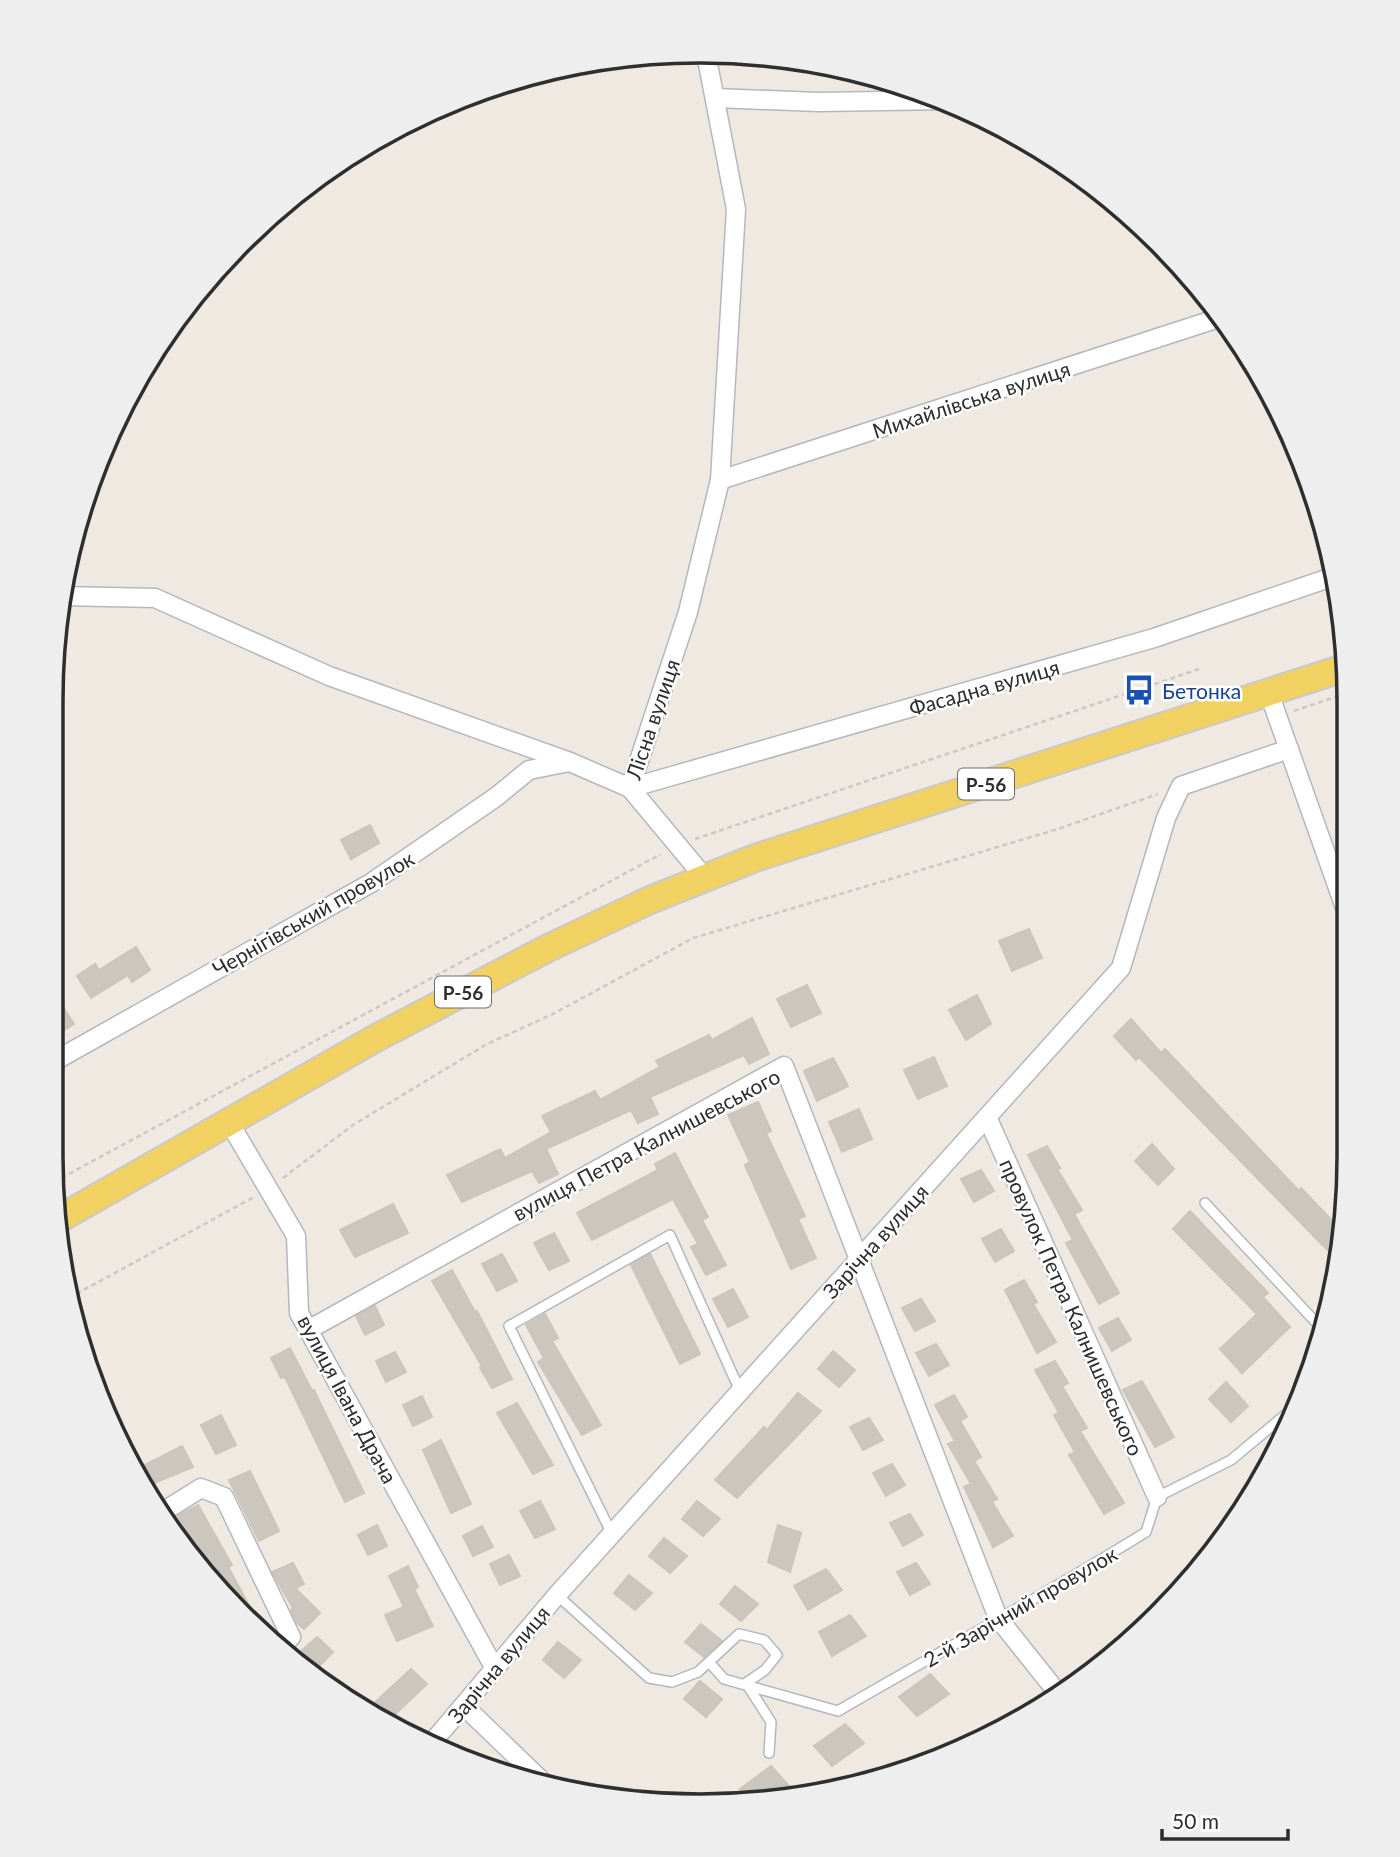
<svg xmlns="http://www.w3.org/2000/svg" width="1400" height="1857" font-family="Lato,sans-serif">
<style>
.building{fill:#cbc7bf;stroke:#cbc5ba;stroke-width:2}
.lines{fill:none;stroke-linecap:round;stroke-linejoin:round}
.service-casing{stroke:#b4b7c1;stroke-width:12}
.minor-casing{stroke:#b4b7c1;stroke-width:21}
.primary-casing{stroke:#c9c9c9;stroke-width:30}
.path{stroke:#c9c9c9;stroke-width:2.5;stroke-dasharray:5 3.5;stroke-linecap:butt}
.service{stroke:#fff;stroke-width:9}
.minor{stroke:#fff;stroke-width:18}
.primary{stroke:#f2d163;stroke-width:26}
.labels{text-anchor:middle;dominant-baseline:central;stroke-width:5;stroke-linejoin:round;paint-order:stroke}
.shield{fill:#fff;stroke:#6d6d6d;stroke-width:2}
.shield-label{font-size:19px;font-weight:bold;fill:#2e2e2e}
.street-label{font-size:21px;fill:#2e2e2e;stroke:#fff}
.transit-label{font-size:21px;fill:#164399;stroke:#fff;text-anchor:start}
.rim{fill:none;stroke:#2e2e2e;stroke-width:3.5}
</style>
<rect width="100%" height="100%" fill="#efe9e1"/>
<g class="building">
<polygon points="370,825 379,843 351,859 341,840"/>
<polygon points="1029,929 1042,958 1012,971 999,941"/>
<polygon points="136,947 150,970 132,982 128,975 91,998 77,976 95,964 99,970"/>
<polygon points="807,985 821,1013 791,1027 777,999"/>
<polygon points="51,989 74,1024 51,1039"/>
<polygon points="977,995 991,1024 966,1040 949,1010"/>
<polygon points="752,1018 769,1054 749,1064 744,1055 650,1097 658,1114 638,1123 631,1110 546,1149 558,1174 539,1183 532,1171 462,1202 447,1175 500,1149 505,1158 551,1132 542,1116 595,1091 600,1100 660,1067 656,1061 709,1035 712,1040"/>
<polygon points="1131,1019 1161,1053 1165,1049 1299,1191 1301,1188 1344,1233 1339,1262 1139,1057 1136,1060 1114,1036"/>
<polygon points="934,1057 947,1086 918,1099 904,1070"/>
<polygon points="833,1058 848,1086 817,1101 804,1071"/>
<polygon points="758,1102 771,1131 766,1133 805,1216 798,1219 816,1258 791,1269 745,1165 750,1162 728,1115"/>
<polygon points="859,1109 872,1139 842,1152 829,1122"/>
<polygon points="1152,1144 1174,1169 1158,1185 1135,1161"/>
<polygon points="1047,1146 1060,1168 1057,1169 1082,1210 1074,1214 1119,1293 1099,1304 1066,1243 1073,1240 1028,1155"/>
<polygon points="675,1153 708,1217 702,1220 726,1265 706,1275 691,1247 698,1244 673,1199 592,1240 577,1213 658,1170 655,1164"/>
<polygon points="981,1170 994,1191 974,1202 961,1179"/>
<polygon points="393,1204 408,1233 355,1257 340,1230"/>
<polygon points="1190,1211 1268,1293 1263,1297 1290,1327 1242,1373 1220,1349 1257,1314 1173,1229"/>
<polygon points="1001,1229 1014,1251 995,1262 982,1239"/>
<polygon points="554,1233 569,1261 549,1270 534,1243"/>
<polygon points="502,1254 517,1281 497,1291 482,1264"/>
<polygon points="650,1254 700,1354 680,1364 631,1265"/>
<polygon points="452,1270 475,1312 477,1311 512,1379 492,1388 480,1368 482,1366 432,1281"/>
<polygon points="1024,1280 1037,1302 1033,1304 1056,1342 1037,1353 1005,1290"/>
<polygon points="733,1289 748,1317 728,1327 713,1299"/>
<polygon points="921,1299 935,1321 915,1331 902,1308"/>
<polygon points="375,1306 384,1325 365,1335 356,1316"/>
<polygon points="545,1314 558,1338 552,1341 601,1425 582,1435 538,1362 544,1358 526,1325"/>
<polygon points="1118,1318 1131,1340 1112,1351 1099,1328"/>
<polygon points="936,1344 949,1365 929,1376 916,1353"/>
<polygon points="290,1348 312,1391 314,1390 364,1493 345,1502 285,1377 281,1378 271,1358"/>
<polygon points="833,1351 855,1370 839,1387 818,1369"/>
<polygon points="395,1352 406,1372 386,1382 376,1361"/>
<polygon points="1055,1361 1068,1383 1062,1386 1087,1428 1080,1431 1124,1503 1104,1514 1069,1455 1075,1452 1054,1415 1059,1413 1035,1370"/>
<polygon points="1142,1381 1174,1437 1155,1447 1123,1390"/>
<polygon points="1226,1382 1248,1406 1231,1422 1209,1399"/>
<polygon points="798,1393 821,1411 737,1498 715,1480 764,1427 767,1430"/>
<polygon points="954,1395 967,1417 960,1421 981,1457 974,1461 997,1499 992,1502 1013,1536 993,1547 964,1487 971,1484 948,1444 955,1441 935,1405"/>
<polygon points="422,1396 432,1417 413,1426 403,1405"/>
<polygon points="517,1403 553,1465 533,1474 497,1413"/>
<polygon points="221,1415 236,1445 216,1454 201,1425"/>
<polygon points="869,1418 883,1440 863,1450 850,1427"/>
<polygon points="441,1440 471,1504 451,1513 423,1450"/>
<polygon points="182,1446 193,1467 142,1488 133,1471"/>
<polygon points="892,1464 905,1485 886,1496 873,1473"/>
<polygon points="250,1471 279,1531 259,1541 229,1480"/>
<polygon points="540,1501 555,1529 535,1538 520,1511"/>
<polygon points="697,1501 720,1519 703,1536 682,1519"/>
<polygon points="198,1505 232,1565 228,1567 250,1607 238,1613 218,1586 178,1516"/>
<polygon points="910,1514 923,1535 903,1546 890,1523"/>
<polygon points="377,1525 387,1546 368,1555 358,1535"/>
<polygon points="778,1525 801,1533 790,1572 768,1562"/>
<polygon points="482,1526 493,1547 473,1556 463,1536"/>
<polygon points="664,1538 687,1556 670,1573 649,1556"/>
<polygon points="509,1555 520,1576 500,1585 490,1564"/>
<polygon points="293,1563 304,1584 295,1588 320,1613 304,1629 296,1622 291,1610 293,1608 272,1572"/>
<polygon points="916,1563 930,1584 910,1595 897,1572"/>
<polygon points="408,1566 418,1587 414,1589 433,1626 397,1641 385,1615 404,1607 389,1576"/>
<polygon points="826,1569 842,1590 808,1610 794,1586"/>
<polygon points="629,1575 652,1593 635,1610 614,1593"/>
<polygon points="735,1586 758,1604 741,1621 720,1604"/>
<polygon points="850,1615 866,1636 832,1656 819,1632"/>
<polygon points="701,1624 722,1641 704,1657 685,1642"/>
<polygon points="317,1637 333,1652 317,1668 300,1652"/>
<polygon points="558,1642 581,1660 564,1678 543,1660"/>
<polygon points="411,1669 427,1684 388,1721 370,1707"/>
<polygon points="930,1674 949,1694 917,1716 899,1697"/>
<polygon points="700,1681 722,1699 706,1717 684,1699"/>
<polygon points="845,1724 864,1743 832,1766 814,1746"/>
<polygon points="771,1766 789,1786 771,1799 753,1803 740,1789"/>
</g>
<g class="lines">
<g class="service-casing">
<g id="service">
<polyline points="1205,1203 1323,1330"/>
<polyline points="612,1534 509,1326 670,1235 740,1391"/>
<polyline points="557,1595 649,1678 672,1682 698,1672 739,1634 764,1640 777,1655 765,1670 746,1683 771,1722 769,1753"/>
<path d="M709,1662L724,1679L838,1711C941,1651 1045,1595 1146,1532L1157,1497L1231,1460L1297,1405"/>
</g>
</g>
<g class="minor-casing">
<g id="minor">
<polyline points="715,98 818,102 948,100"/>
<polyline points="720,480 1222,317"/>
<polyline points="62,596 155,598 329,676 570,762 630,788 688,612 720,480 736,209 708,64 702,51"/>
<polyline points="1269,693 1344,905"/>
<polyline points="705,878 630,788 1154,638 1335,576"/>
<polyline points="51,1063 371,883 496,797 529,770 569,762"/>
<polyline points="987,1117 1157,1497"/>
<polyline points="229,1122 296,1236 299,1313 495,1669"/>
<polyline points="308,1330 784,1066 998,1618 1061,1697"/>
<polyline points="161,1513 201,1488 224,1497 291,1637 282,1646"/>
<polyline points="464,1706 545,1784"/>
<polyline points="430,1745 557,1595 1121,968 1166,818 1181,786 1289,749"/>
</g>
</g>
<g class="primary-casing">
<polyline id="primary" points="59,1219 376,1038 548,948 650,900 755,858 1344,668"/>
</g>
<g class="path">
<polyline points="1294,711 1344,694"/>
<polyline points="695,839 1202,668"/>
<polyline points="283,1178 353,1125 487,1044 553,1014 693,938 1058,829 1158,794"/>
<polyline points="54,1182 661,854"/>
<polyline points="69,1298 254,1197"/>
</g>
<use href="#service" class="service"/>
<use href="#minor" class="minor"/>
<use href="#primary" class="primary"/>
</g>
<defs>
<g id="bus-bare" transform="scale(2.415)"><path d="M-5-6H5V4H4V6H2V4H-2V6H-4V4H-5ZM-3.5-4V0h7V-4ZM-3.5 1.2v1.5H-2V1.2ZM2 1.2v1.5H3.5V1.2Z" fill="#1a4fb4" stroke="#fff" stroke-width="2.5" paint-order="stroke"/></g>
</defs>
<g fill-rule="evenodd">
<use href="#bus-bare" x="1139" y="690"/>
</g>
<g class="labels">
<g class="shield">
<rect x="958" y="768.5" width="56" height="31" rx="5"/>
<rect x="435" y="976.5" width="56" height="31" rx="5"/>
</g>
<g class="shield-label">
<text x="986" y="784">Р-56</text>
<text x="463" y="992">Р-56</text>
</g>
<g class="street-label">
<text transform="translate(971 399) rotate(-18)">Михайлівська вулиця</text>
<text transform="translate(984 687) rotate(-16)">Фасадна вулиця</text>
<text transform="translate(652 719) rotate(-71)">Лісна вулиця</text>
<text transform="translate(313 913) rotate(-30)">Чернігівський провулок</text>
<text transform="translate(646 1144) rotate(-28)">вулиця Петра Калнишевського</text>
<text transform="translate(875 1241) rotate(-48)">Зарічна вулиця</text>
<text transform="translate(1072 1307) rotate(66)">провулок Петра Калнишевського</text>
<text transform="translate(348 1399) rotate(62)">вулиця Івана Драча</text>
<text transform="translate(1020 1606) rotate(-30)">2-й Зарічний провулок</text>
<text transform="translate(498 1664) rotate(-50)">Зарічна вулиця</text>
</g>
<g class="transit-label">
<text x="1162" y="690">Бетонка</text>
</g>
</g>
<path d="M0 0H1400V1857H0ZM700 63H700A637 637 0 0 1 1337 700V1157A637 637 0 0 1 700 1794H700A637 637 0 0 1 63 1157V700A637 637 0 0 1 700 63Z" fill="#eee" fill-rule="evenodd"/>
<path class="rim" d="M700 63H700A637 637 0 0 1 1337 700V1157A637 637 0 0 1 700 1794H700A637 637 0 0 1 63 1157V700A637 637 0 0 1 700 63Z"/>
<path d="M1162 1829v10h126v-10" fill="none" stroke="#2e2e2e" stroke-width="3.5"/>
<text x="1172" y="1829" font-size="21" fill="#2e2e2e" stroke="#ffffff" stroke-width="5" paint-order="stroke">50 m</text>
</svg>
